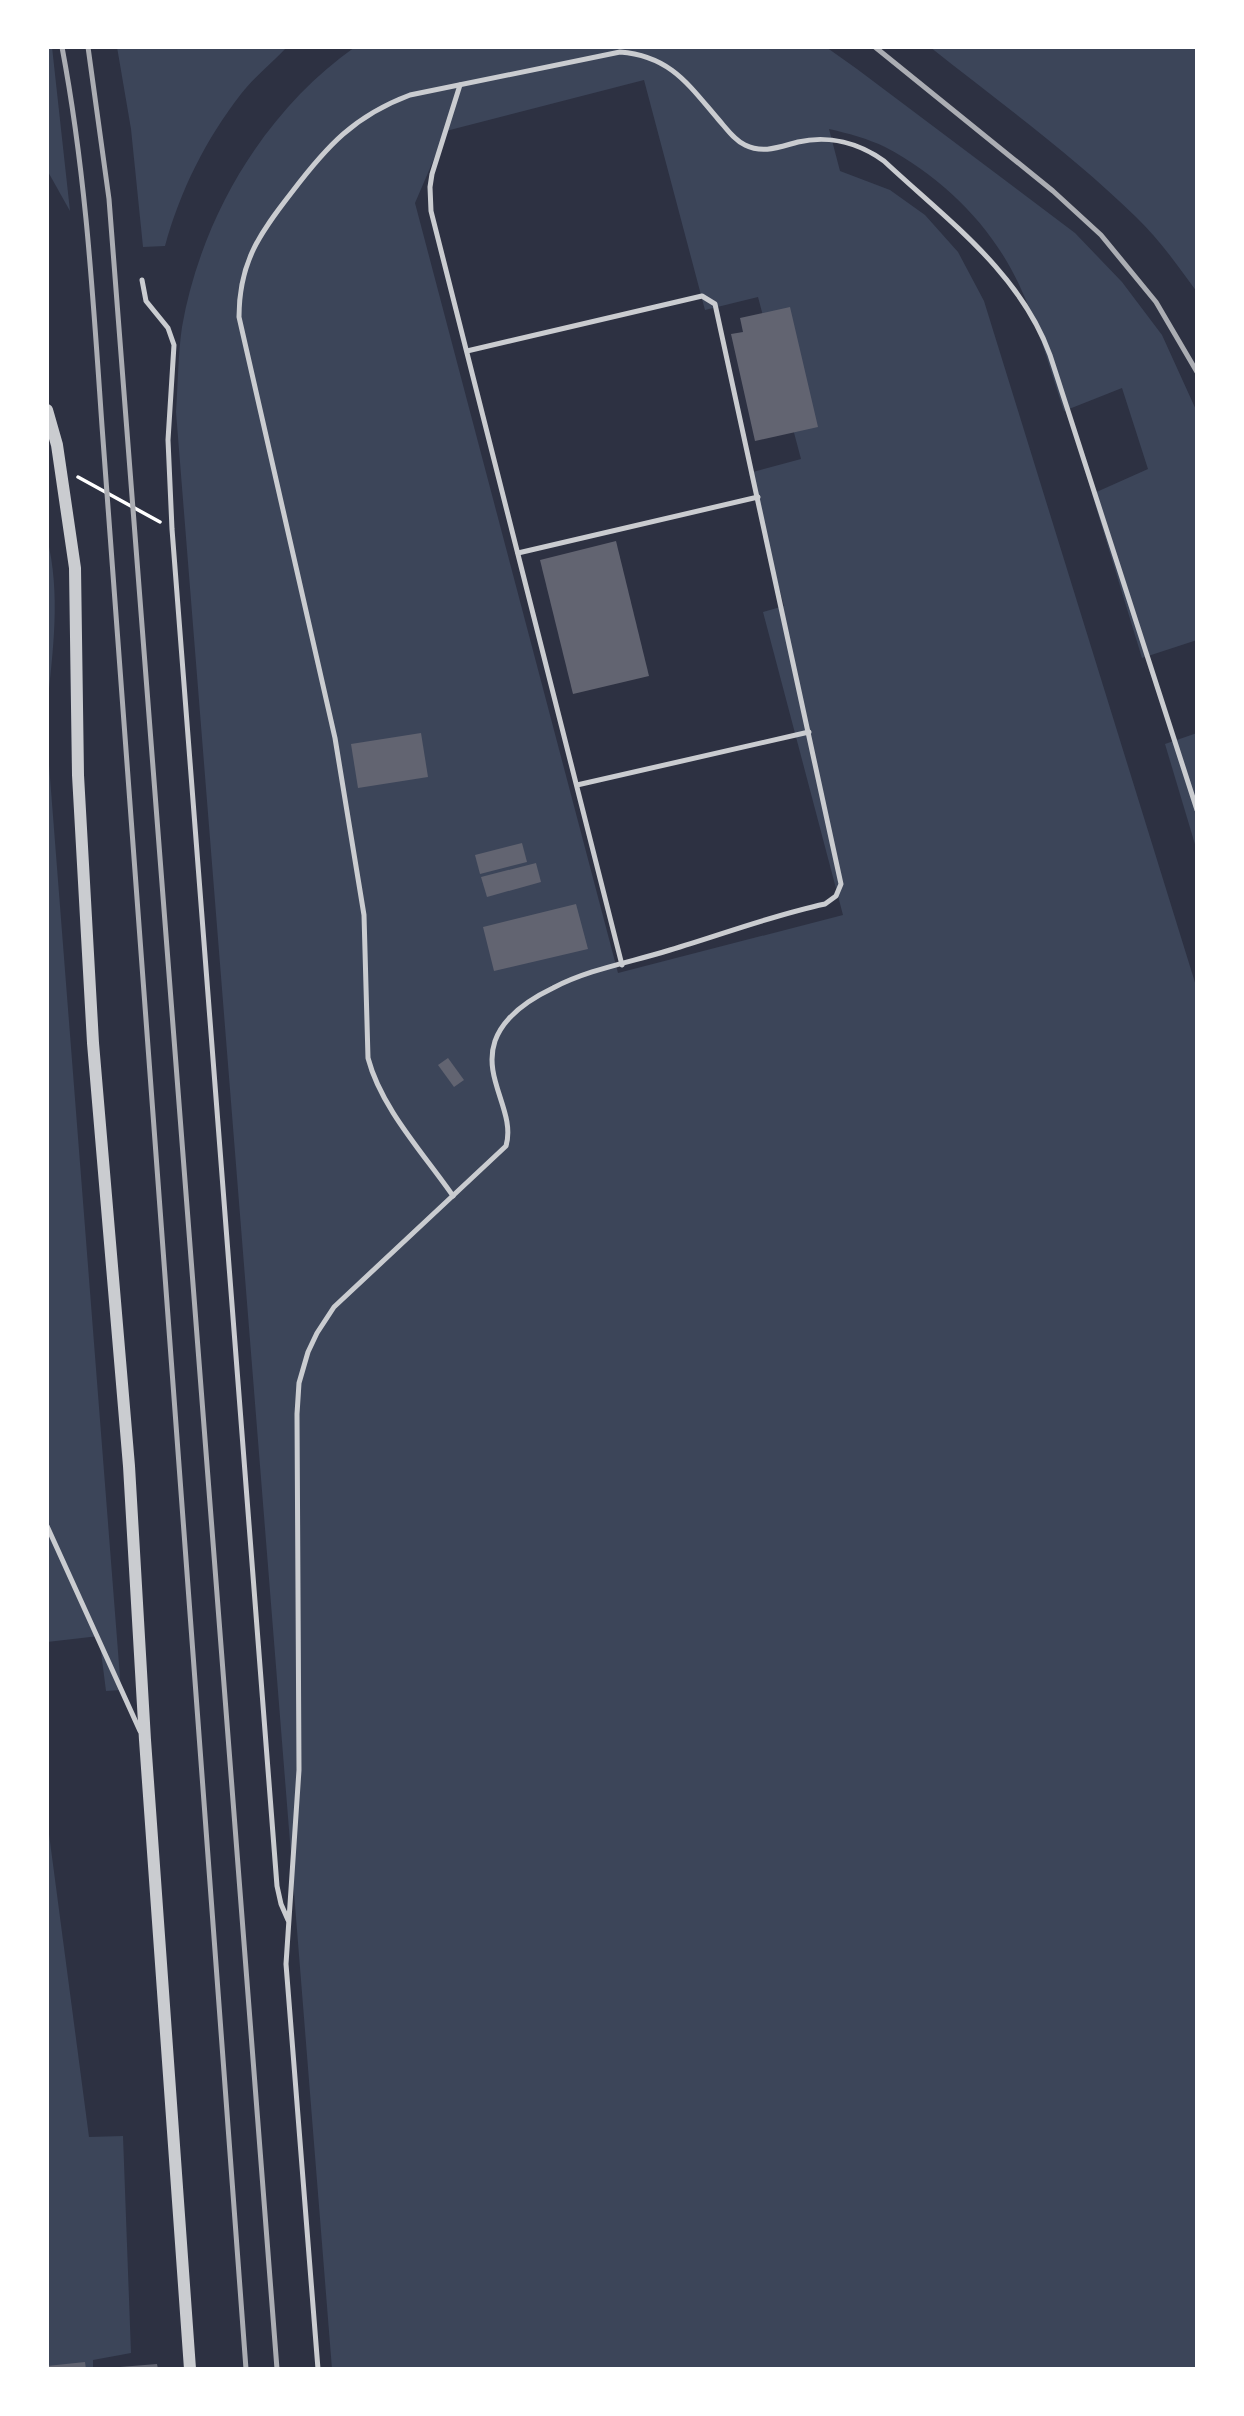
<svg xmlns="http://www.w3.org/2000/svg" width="1244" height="2416" font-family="'Titillium Web',sans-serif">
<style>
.green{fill:#3c4559;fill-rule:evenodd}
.building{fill:#626471}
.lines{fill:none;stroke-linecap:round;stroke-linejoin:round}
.path{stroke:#fff;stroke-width:3.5}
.service{stroke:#caccd0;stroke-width:5}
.tertiary{stroke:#caccd0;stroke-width:12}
.rail{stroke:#abadb3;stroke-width:5}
</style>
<rect width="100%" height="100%" fill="#2d3142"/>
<g class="green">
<polygon points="47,47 52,47 70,211 47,170"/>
<path d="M117,47H287C272,63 254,77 241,94C206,139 180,191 165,246L143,247L131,129Z"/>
<path d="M355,47H826L857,69L1075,233L1122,282L1162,335L1197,412V640L1142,658L1092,494L1148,469L1122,388L1064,411C1050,370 1039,327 1021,289C994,228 944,178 885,147C869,139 847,133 829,129L840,171L890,190L925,215L958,252L984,301L1197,989V2369H332L176,412C178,384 178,354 182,327C201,218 264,111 355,47ZM644,80L705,310L758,297L801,459L749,473L784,606L763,612L843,915L618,973L415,203L446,131Z"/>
<path d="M930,47H1197V292C1178,266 1159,239 1136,217C1073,155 999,102 930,47Z"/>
<path d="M47,538C61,594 53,651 47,708Z"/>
<polygon points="1197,733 1197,851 1165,744"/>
<polygon points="47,739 121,1690 106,1691 99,1636 47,1642"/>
<polygon points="47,1819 89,2137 123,2136 131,2353 93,2360 93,2369 47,2369"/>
</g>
<g class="building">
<polygon points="790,307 818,427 755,441 731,334 743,332 740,318"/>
<polygon points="616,541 649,676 573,694 540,560"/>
<polygon points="421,733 428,777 358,788 351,744"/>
<polygon points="522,843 527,862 480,874 475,855"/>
<polygon points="536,863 541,882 487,897 481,877"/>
<polygon points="576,904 588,949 494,971 483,927"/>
<polygon points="448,1058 464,1080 454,1087 438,1065"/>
<polygon points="85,2362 86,2369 47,2369 47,2366"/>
<polygon points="157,2364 158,2369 120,2369 120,2367"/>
</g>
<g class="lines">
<polyline class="path" points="78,477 160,522"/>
<g class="service">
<polyline points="460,85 432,174 430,187 431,211 622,965"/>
<polyline points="142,280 146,301 168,328 174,345 168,440 172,529 277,1886 281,1904 288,1920"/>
<polyline points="518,553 758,497"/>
<polyline points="577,785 809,732"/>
<path d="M453,1196C424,1154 381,1108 368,1058L364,915L335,738L239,317C239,262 260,233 292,192C327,146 354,116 410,95L620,52C670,56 688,84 718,119C726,128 734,140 745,145C763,154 779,147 798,142C829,135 859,143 884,161C946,219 1020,272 1050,355L1197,810"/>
<polyline points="47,1526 140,1731"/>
<path d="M318,2369L286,1964L299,1770L297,1414L299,1383L308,1352L317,1333L334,1307L506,1146C516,1112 482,1079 495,1041C504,1016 530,999 553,988C589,969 632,962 670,950C721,935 773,915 825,904L836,896L841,884L715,304L702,296L467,351"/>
</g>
<polyline class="tertiary" points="47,410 57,445 75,568 78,775 93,1043 129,1466 145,1740 190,2369"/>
<g class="rail">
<path d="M62,47C86,174 93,298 102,426L246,2369"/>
<polyline points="88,47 109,199 277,2369"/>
<polyline points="875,47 1053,191 1101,235 1156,302 1197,372"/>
</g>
</g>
<rect width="1244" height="2416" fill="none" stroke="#ffffff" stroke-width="98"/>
</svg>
